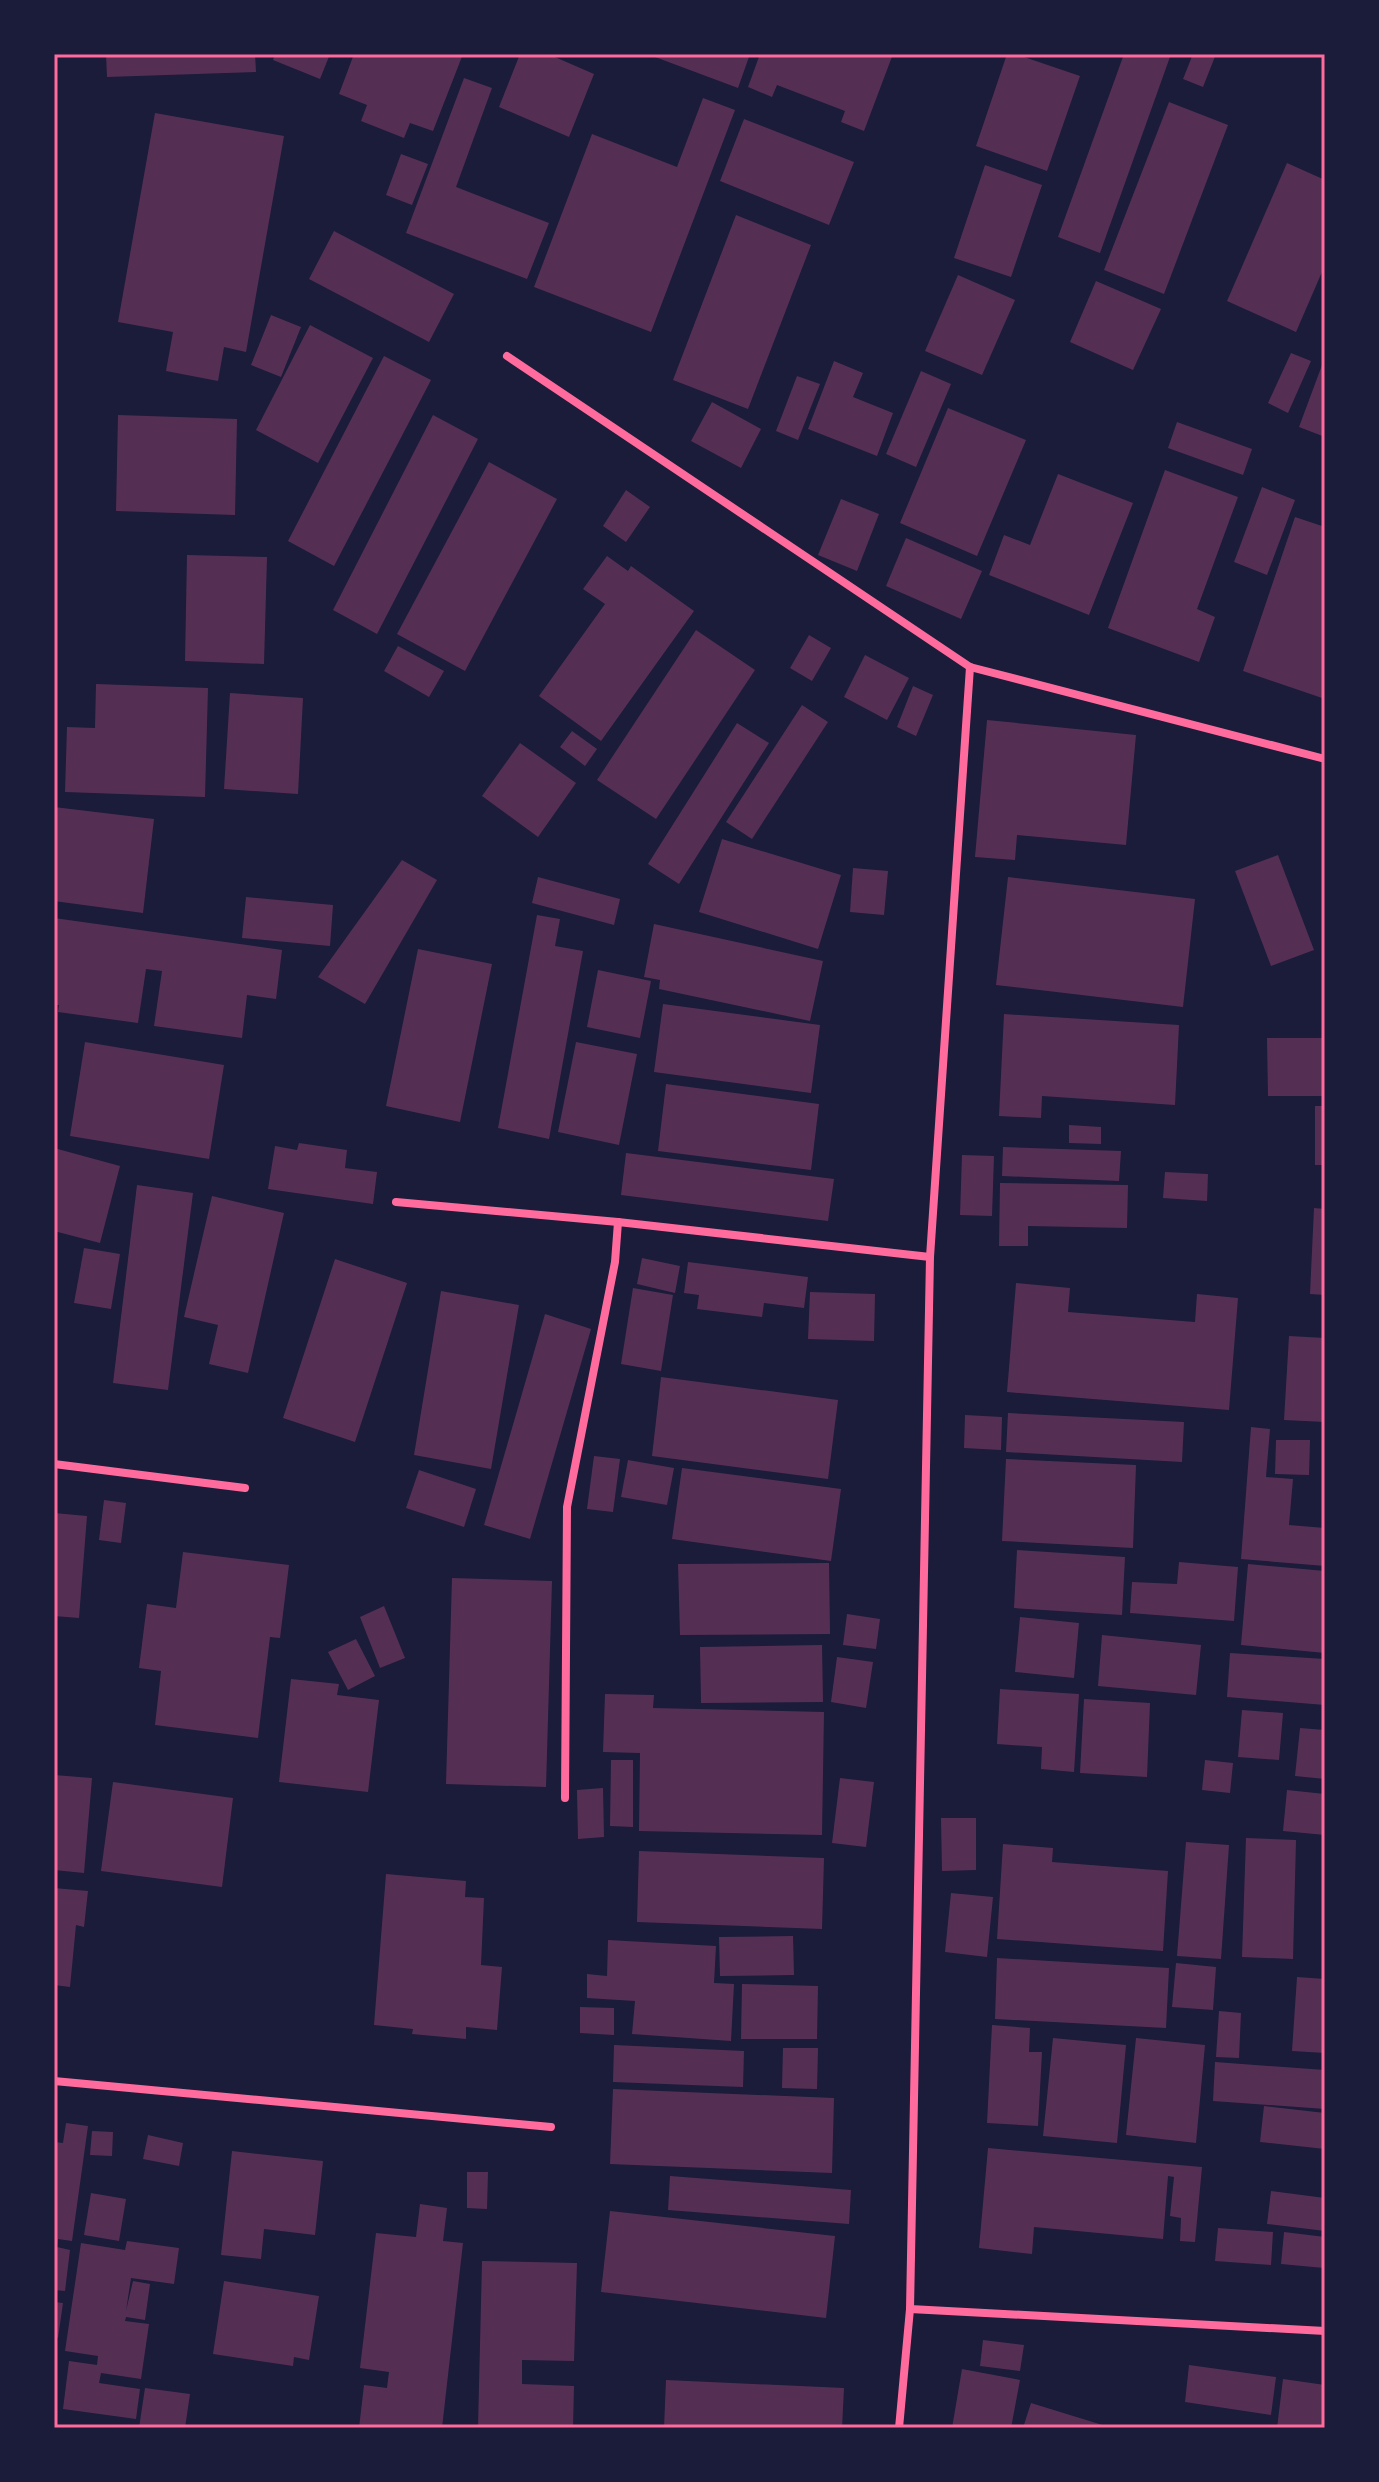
<svg xmlns="http://www.w3.org/2000/svg" width="1379" height="2482" font-family="'PT Sans Narrow',sans-serif">
<style>
.building{fill:#542f53}
.lines{fill:none;stroke-linecap:round;stroke-linejoin:round}
.minor{stroke:#ff6b9d;stroke-width:8}
.neatline{fill:none;stroke:#ff6b9d;stroke-width:3}
</style>
<rect width="100%" height="100%" fill="#1b1b3a"/>
<g class="building">
<polygon points="106,54 255,54 256,72 107,77"/>
<polygon points="275,54 330,54 320,79 273,60"/>
<polygon points="354,54 463,54 433,131 410,123 404,138 361,121 367,105 339,94"/>
<polygon points="520,54 548,54 594,74 569,137 499,107"/>
<polygon points="647,54 750,54 738,88"/>
<polygon points="760,54 893,54 864,131 841,122 845,111 777,85 772,97 748,87"/>
<polygon points="1007,54 1015,54 1080,76 1047,171 976,146"/>
<polygon points="1124,54 1171,54 1100,253 1058,237"/>
<polygon points="1193,54 1216,54 1203,87 1183,79"/>
<polygon points="464,78 492,88 456,187 549,223 527,279 406,233"/>
<polygon points="703,98 735,110 651,332 534,287 592,134 677,167"/>
<polygon points="1169,102 1228,125 1164,294 1104,270"/>
<polygon points="155,113 284,136 246,352 224,347 218,381 166,371 173,332 118,322"/>
<polygon points="744,119 854,162 829,225 720,181"/>
<polygon points="401,154 428,164 412,205 386,195"/>
<polygon points="1287,163 1325,180 1325,265 1296,332 1227,301"/>
<polygon points="985,165 1042,185 1011,277 954,258"/>
<polygon points="736,215 811,245 748,409 673,380"/>
<polygon points="334,231 454,294 429,342 309,279"/>
<polygon points="958,275 1015,300 982,375 925,351"/>
<polygon points="1096,281 1161,309 1133,370 1070,342"/>
<polygon points="271,315 301,327 281,377 251,365"/>
<polygon points="310,325 373,358 318,463 256,430"/>
<polygon points="1291,353 1311,361 1288,413 1268,403"/>
<polygon points="384,356 431,380 334,566 288,541"/>
<polygon points="1325,357 1325,437 1299,427"/>
<polygon points="834,361 863,373 853,397 893,413 877,456 808,429"/>
<polygon points="921,371 951,384 916,467 886,454"/>
<polygon points="797,376 820,384 798,440 776,431"/>
<polygon points="712,402 761,429 741,468 691,441"/>
<polygon points="948,408 1026,440 977,556 900,523"/>
<polygon points="118,415 237,419 235,515 116,511"/>
<polygon points="433,415 478,439 377,634 333,610"/>
<polygon points="1177,422 1252,449 1243,475 1168,448"/>
<polygon points="489,462 557,499 465,671 397,634"/>
<polygon points="1165,470 1238,497 1197,609 1215,617 1199,662 1108,628"/>
<polygon points="1058,474 1133,503 1089,615 989,575 1004,535 1030,545"/>
<polygon points="1262,487 1295,500 1267,575 1234,562"/>
<polygon points="626,490 650,507 626,542 603,526"/>
<polygon points="841,499 879,514 857,571 818,555"/>
<polygon points="1295,517 1325,527 1325,699 1243,671"/>
<polygon points="906,538 982,571 961,619 886,586"/>
<polygon points="187,555 267,557 264,664 185,661"/>
<polygon points="607,556 628,571 631,566 694,611 601,741 539,696 605,604 583,589"/>
<polygon points="696,630 755,670 656,819 597,780"/>
<polygon points="809,635 831,648 812,681 790,668"/>
<polygon points="398,646 444,671 429,697 384,671"/>
<polygon points="865,655 909,678 887,720 844,697"/>
<polygon points="96,684 208,688 205,797 65,792 67,727 95,728"/>
<polygon points="913,686 933,695 916,736 897,727"/>
<polygon points="230,693 303,698 298,794 224,789"/>
<polygon points="802,705 828,722 752,839 726,822"/>
<polygon points="987,720 1136,735 1126,845 1017,835 1015,860 975,857"/>
<polygon points="737,723 769,743 679,884 648,864"/>
<polygon points="572,731 597,749 585,766 560,747"/>
<polygon points="520,743 576,783 538,837 482,796"/>
<polygon points="54,807 154,819 143,913 54,901"/>
<polygon points="722,839 841,875 818,949 699,912"/>
<polygon points="1278,855 1314,950 1271,966 1235,871"/>
<polygon points="402,860 437,880 365,1004 318,977"/>
<polygon points="853,868 888,871 884,915 850,912"/>
<polygon points="538,877 620,899 614,925 532,903"/>
<polygon points="1008,877 1195,899 1183,1007 996,985"/>
<polygon points="246,897 333,905 330,946 242,938"/>
<polygon points="537,915 560,919 555,946 583,951 549,1139 498,1128"/>
<polygon points="54,918 282,950 276,999 247,995 242,1038 154,1026 162,971 146,969 138,1023 58,1012 59,1005 54,1005"/>
<polygon points="654,924 823,961 810,1021 659,989 660,980 644,977"/>
<polygon points="418,949 492,964 460,1122 386,1106"/>
<polygon points="598,970 651,981 640,1038 587,1027"/>
<polygon points="663,1004 820,1025 811,1093 654,1072"/>
<polygon points="1004,1014 1179,1025 1175,1105 1042,1096 1041,1118 999,1116"/>
<polygon points="1267,1038 1325,1038 1325,1096 1268,1096"/>
<polygon points="85,1042 224,1065 209,1159 70,1136"/>
<polygon points="576,1042 637,1054 619,1145 558,1132"/>
<polygon points="666,1084 819,1104 811,1170 658,1151"/>
<rect x="1315" y="1106" width="10" height="59"/>
<polygon points="1069,1125 1101,1127 1101,1144 1069,1143"/>
<polygon points="299,1143 347,1150 345,1168 377,1172 373,1204 268,1189 275,1146 297,1150"/>
<polygon points="1003,1147 1121,1151 1119,1181 1002,1176"/>
<polygon points="54,1148 120,1166 100,1243 54,1231"/>
<polygon points="626,1153 834,1179 828,1221 621,1195"/>
<polygon points="962,1155 994,1156 992,1216 960,1215"/>
<polygon points="1165,1172 1208,1174 1207,1201 1163,1198"/>
<polygon points="1000,1183 1128,1185 1127,1228 1028,1226 1028,1246 999,1246"/>
<polygon points="137,1185 193,1193 168,1390 113,1383"/>
<polygon points="212,1196 284,1213 248,1373 209,1364 218,1325 184,1317"/>
<polygon points="1314,1208 1325,1209 1325,1295 1310,1294"/>
<polygon points="84,1248 120,1254 111,1309 74,1303"/>
<polygon points="642,1258 680,1266 675,1293 637,1284"/>
<polygon points="335,1259 407,1283 355,1442 283,1418"/>
<polygon points="688,1262 808,1277 804,1308 764,1303 762,1317 697,1309 699,1295 684,1293"/>
<polygon points="1016,1283 1070,1288 1068,1312 1195,1322 1197,1294 1238,1298 1229,1410 1007,1392"/>
<polygon points="633,1288 673,1295 661,1371 621,1364"/>
<polygon points="441,1291 519,1305 491,1469 414,1455"/>
<polygon points="810,1292 875,1294 874,1341 808,1339"/>
<polygon points="545,1314 591,1329 530,1539 484,1525"/>
<polygon points="1289,1336 1325,1338 1325,1422 1284,1420"/>
<polygon points="661,1377 838,1400 828,1479 652,1456"/>
<polygon points="1008,1413 1184,1422 1182,1462 1006,1452"/>
<polygon points="965,1415 1002,1417 1001,1450 964,1448"/>
<polygon points="1251,1427 1270,1429 1266,1477 1293,1479 1289,1525 1325,1528 1325,1566 1241,1559"/>
<polygon points="1276,1440 1310,1440 1309,1475 1275,1474"/>
<polygon points="594,1456 620,1459 613,1512 587,1509"/>
<polygon points="1006,1459 1136,1465 1133,1548 1002,1541"/>
<polygon points="628,1460 674,1468 667,1505 621,1497"/>
<polygon points="682,1468 841,1489 831,1561 672,1539"/>
<polygon points="419,1470 476,1489 464,1527 406,1508"/>
<polygon points="104,1500 126,1503 121,1543 99,1540"/>
<polygon points="54,1513 87,1516 79,1618 54,1616"/>
<polygon points="1017,1550 1125,1557 1122,1615 1014,1608"/>
<polygon points="183,1552 289,1565 280,1638 270,1637 258,1738 155,1725 161,1671 139,1668 147,1604 176,1608"/>
<polygon points="1179,1562 1238,1567 1234,1621 1130,1613 1132,1582 1177,1584"/>
<polygon points="829,1563 830,1634 680,1635 678,1564"/>
<polygon points="1248,1564 1325,1571 1325,1653 1241,1645"/>
<polygon points="452,1578 552,1581 546,1787 446,1784"/>
<polygon points="384,1606 405,1658 380,1668 360,1617"/>
<polygon points="847,1614 880,1619 876,1649 843,1645"/>
<polygon points="1020,1617 1079,1623 1074,1678 1015,1672"/>
<polygon points="1102,1635 1201,1645 1196,1695 1098,1686"/>
<polygon points="356,1639 375,1676 348,1690 328,1652"/>
<polygon points="822,1645 823,1702 701,1703 700,1647"/>
<polygon points="1230,1653 1325,1659 1325,1705 1227,1697"/>
<polygon points="837,1657 873,1662 866,1708 831,1702"/>
<polygon points="291,1679 339,1684 337,1695 379,1700 368,1792 279,1782"/>
<polygon points="1000,1689 1079,1694 1074,1772 1041,1769 1042,1747 997,1744"/>
<polygon points="605,1694 654,1695 653,1708 824,1712 822,1835 639,1831 640,1753 603,1752"/>
<polygon points="1084,1699 1150,1703 1147,1777 1080,1773"/>
<polygon points="1242,1710 1283,1713 1279,1760 1238,1757"/>
<polygon points="1300,1728 1325,1730 1325,1779 1295,1776"/>
<polygon points="611,1760 633,1760 633,1827 610,1826"/>
<polygon points="1205,1760 1233,1763 1230,1793 1202,1790"/>
<polygon points="54,1775 92,1778 84,1873 54,1870"/>
<polygon points="840,1778 874,1782 866,1847 832,1843"/>
<polygon points="113,1782 233,1798 222,1887 101,1871"/>
<polygon points="603,1788 604,1837 578,1839 577,1790"/>
<polygon points="1287,1790 1325,1794 1325,1835 1283,1831"/>
<polygon points="941,1818 976,1818 976,1870 942,1871"/>
<polygon points="1246,1838 1296,1840 1293,1959 1242,1957"/>
<polygon points="1186,1842 1229,1845 1221,1959 1177,1956"/>
<polygon points="1003,1844 1053,1848 1052,1862 1168,1871 1163,1951 997,1939"/>
<polygon points="639,1851 824,1858 822,1929 637,1922"/>
<polygon points="386,1874 466,1881 465,1897 484,1898 481,1965 502,1967 497,2030 466,2027 466,2039 412,2034 413,2029 374,2025"/>
<polygon points="54,1888 88,1891 84,1927 76,1925 70,1987 54,1985"/>
<polygon points="951,1893 993,1897 987,1957 945,1952"/>
<polygon points="793,1936 794,1975 720,1976 719,1937"/>
<polygon points="608,1940 716,1946 714,1983 734,1984 731,2041 632,2034 635,2001 587,1998 587,1974 607,1976"/>
<polygon points="997,1958 1169,1968 1166,2028 995,2019"/>
<polygon points="1176,1963 1216,1967 1213,2010 1172,2007"/>
<polygon points="1297,1977 1325,1979 1325,2053 1292,2051"/>
<polygon points="742,1984 818,1986 817,2039 741,2039"/>
<polygon points="580,2007 614,2008 614,2035 580,2033"/>
<polygon points="1219,2011 1241,2013 1239,2058 1216,2057"/>
<polygon points="992,2025 1030,2028 1029,2052 1042,2052 1038,2126 987,2123"/>
<polygon points="1053,2038 1126,2045 1117,2143 1043,2136"/>
<polygon points="1136,2038 1205,2045 1196,2143 1126,2135"/>
<polygon points="614,2045 744,2051 743,2087 613,2082"/>
<polygon points="783,2048 818,2048 817,2089 782,2088"/>
<polygon points="1215,2062 1325,2070 1325,2109 1213,2101"/>
<polygon points="613,2089 834,2098 832,2173 610,2164"/>
<polygon points="1264,2106 1325,2113 1325,2149 1260,2142"/>
<polygon points="66,2123 88,2126 72,2241 58,2239 57,2247 70,2250 65,2291 54,2290 54,2142 63,2143"/>
<polygon points="92,2131 113,2132 112,2156 90,2155"/>
<polygon points="148,2135 183,2143 179,2166 143,2159"/>
<polygon points="988,2148 1202,2167 1195,2242 1180,2241 1181,2218 1170,2216 1174,2177 1168,2176 1163,2239 1034,2227 1032,2254 979,2248"/>
<polygon points="232,2151 323,2161 315,2235 264,2229 261,2259 221,2255"/>
<polygon points="467,2172 488,2172 487,2209 467,2208"/>
<polygon points="670,2176 851,2190 849,2224 668,2210"/>
<polygon points="1271,2191 1325,2198 1325,2231 1267,2224"/>
<polygon points="91,2193 126,2199 119,2241 84,2235"/>
<polygon points="420,2204 447,2208 443,2241 463,2243 442,2428 359,2428 364,2385 387,2388 389,2372 360,2368 376,2233 416,2237"/>
<polygon points="610,2211 835,2236 826,2318 601,2292"/>
<polygon points="1218,2228 1273,2232 1271,2265 1215,2261"/>
<polygon points="1284,2232 1325,2237 1324,2268 1281,2264"/>
<polygon points="127,2241 179,2248 174,2284 131,2278 126,2311 133,2281 150,2284 145,2320 126,2317 125,2321 149,2324 141,2379 101,2373 99,2383 140,2389 136,2419 63,2409 69,2361 97,2365 98,2356 65,2351 81,2243 125,2250"/>
<polygon points="482,2261 577,2263 574,2361 522,2360 522,2384 574,2386 573,2428 478,2428"/>
<polygon points="224,2281 319,2296 309,2360 294,2357 293,2366 213,2354"/>
<polygon points="54,2302 63,2303 58,2338 54,2337"/>
<polygon points="983,2340 1024,2345 1020,2371 980,2366"/>
<polygon points="1189,2365 1276,2377 1271,2415 1185,2402"/>
<polygon points="962,2369 1020,2380 1011,2428 952,2428"/>
<polygon points="1283,2379 1325,2385 1325,2428 1277,2428"/>
<polygon points="666,2380 844,2388 842,2428 664,2428"/>
<polygon points="145,2388 190,2394 185,2428 139,2428"/>
<polygon points="1031,2403 1109,2427 1109,2428 1023,2428"/>
</g>
<g class="lines">
<g class="minor">
<polyline points="507,356 970,667 1325,759"/>
<polyline points="396,1202 618,1222 930,1257"/>
<polyline points="54,1464 245,1488"/>
<polyline points="565,1798 567,1507 615,1262 618,1222"/>
<polyline points="54,2081 551,2127"/>
<polyline points="910,2309 1325,2331"/>
<polyline points="899,2428 910,2309 930,1257 970,667"/>
</g>
</g>
<rect width="1379" height="2482" fill="none" stroke="#1b1b3a" stroke-width="112"/>
<rect x="56" y="56" width="1267" height="2370" class="neatline"/>
</svg>
